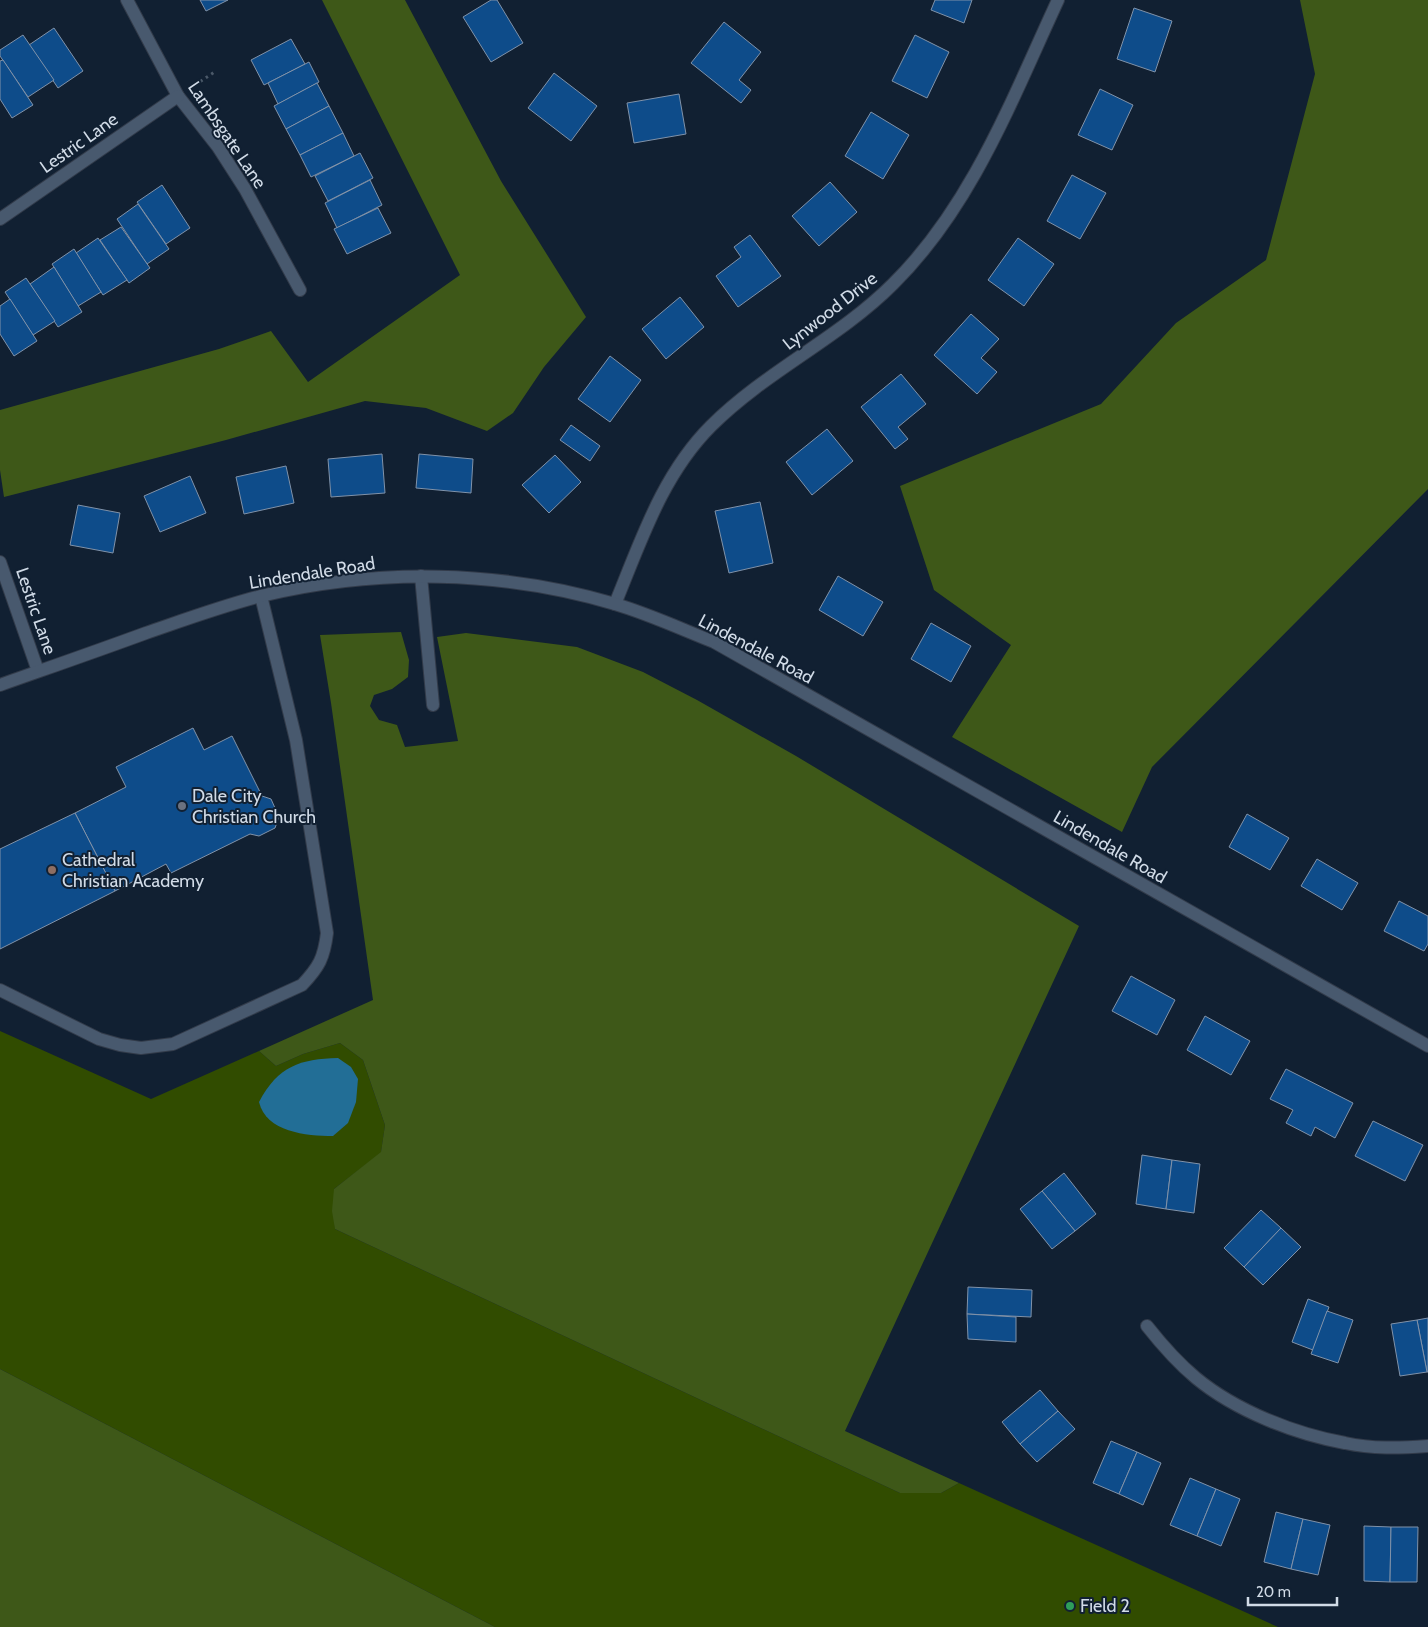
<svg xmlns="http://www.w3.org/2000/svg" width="1428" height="1627" font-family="Cabin,sans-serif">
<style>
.green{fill:#314c00}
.forest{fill:#3e5818}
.water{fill:#226e96}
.building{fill:#0e4c8a;stroke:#8092a9}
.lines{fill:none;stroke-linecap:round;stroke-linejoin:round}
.service-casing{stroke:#323b4a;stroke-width:14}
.minor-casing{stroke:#323b4a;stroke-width:14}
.tertiary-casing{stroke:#323b4a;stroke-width:14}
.path{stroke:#4b5969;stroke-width:3;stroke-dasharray:2.5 4;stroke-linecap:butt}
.service{stroke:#48596e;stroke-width:12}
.minor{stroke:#48596e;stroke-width:12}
.tertiary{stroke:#48596e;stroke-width:12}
.worship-dot{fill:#6b7280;stroke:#112032;stroke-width:2}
.education-dot{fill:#8d6e63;stroke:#112032;stroke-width:2}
.leisure-dot{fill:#2e9e5b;stroke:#112032;stroke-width:2}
.labels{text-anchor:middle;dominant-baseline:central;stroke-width:4;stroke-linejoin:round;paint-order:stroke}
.street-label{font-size:18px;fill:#d1dbe7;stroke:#112032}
.poi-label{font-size:18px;fill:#d1dbe7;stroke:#112032;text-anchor:start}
</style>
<rect width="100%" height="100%" fill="#112032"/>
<polygon class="green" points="0,1031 151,1099 259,1051 276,1066 303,1054 340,1043 363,1060 385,1125 381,1153 334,1189 335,1229 900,1493 941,1493 959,1483 1278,1627 495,1627 0,1369"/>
<g class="forest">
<polygon points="322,0 405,0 501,181 586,317 544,367 513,413 487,431 426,408 365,401 226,440 4,497 0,470 0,410 219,349 271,331 308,382 460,275"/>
<polygon points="1300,0 1428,0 1428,489 1152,767 1122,832 952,737 1011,645 934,590 900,486 1101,404 1176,323 1266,260 1315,74"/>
<polygon points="401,632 409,660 408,677 392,689 374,695 370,706 379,720 397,725 405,747 458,741 437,637 466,633 577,647 643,672 697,700 796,756 1079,926 845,1431 959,1483 941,1493 900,1493 335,1229 332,1211 334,1189 381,1152 385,1125 363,1060 340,1043 303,1054 276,1066 259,1051 373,1000 331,703 320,635"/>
<polygon points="0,1369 495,1627 0,1627"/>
</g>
<path class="water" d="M338,1058L351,1067L358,1079L356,1102L348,1123L333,1136C306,1136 266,1132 259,1102C278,1066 300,1059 338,1058Z"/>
<g class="building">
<polygon points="200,0 228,0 206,11"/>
<polygon points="491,0 497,0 523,43 491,62 463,17"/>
<polygon points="935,0 972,0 964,23 931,10"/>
<polygon points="1134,8 1172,21 1155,72 1117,59"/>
<polygon points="724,22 761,52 739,80 751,90 741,103 691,63"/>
<polygon points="54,28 83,71 58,88 29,45"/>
<polygon points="23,35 54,80 28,97 0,56 0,50"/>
<polygon points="915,35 949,52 927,98 892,81"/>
<polygon points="291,39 305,64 264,85 251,60"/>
<polygon points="3,60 33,105 12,118 0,99 0,61"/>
<polygon points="309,62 319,82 278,104 268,83"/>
<polygon points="554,73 597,106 571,141 528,108"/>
<polygon points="317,83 329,106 286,129 274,106"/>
<polygon points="1100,89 1133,105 1112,150 1078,135"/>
<polygon points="679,94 686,134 634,143 627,103"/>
<polygon points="329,106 343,133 300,155 286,129"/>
<polygon points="871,112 909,135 883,179 845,156"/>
<polygon points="343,133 354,156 311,177 300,155"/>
<polygon points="360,153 373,178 328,201 315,176"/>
<polygon points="1072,175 1106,193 1080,239 1047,221"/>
<polygon points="370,180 382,205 337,228 325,203"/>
<polygon points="830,182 857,212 819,246 792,216"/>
<polygon points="162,185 190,228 166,244 137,202"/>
<polygon points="138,204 169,249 147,264 117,219"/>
<polygon points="378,208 391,233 347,254 334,229"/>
<polygon points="121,227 150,268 129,283 100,240"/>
<polygon points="750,235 781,276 738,307 716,276 741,257 734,247"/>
<polygon points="98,238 127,280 103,295 76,253"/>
<polygon points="1018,238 1054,264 1024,306 988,280"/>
<polygon points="74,249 101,292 78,306 52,264"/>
<polygon points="54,267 82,312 58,327 30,284"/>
<polygon points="26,278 55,321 33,335 5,292"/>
<polygon points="680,297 704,327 666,359 642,329"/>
<polygon points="10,299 37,341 14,356 0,334 0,306"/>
<polygon points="971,314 999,339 981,358 997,372 977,394 934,355"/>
<polygon points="610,356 641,380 610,422 578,399"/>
<polygon points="901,374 926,404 898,427 908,439 895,449 861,407"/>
<polygon points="571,425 600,446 590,461 560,440"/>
<polygon points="827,429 853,461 812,495 786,462"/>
<polygon points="382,454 385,493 331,497 328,459"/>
<polygon points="419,454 473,459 471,493 416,488"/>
<polygon points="555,455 581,482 549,513 522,485"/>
<polygon points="286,466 294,503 244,514 236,477"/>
<polygon points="190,476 206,513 160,532 144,496"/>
<polygon points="760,502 773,563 729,573 715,511"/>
<polygon points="78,505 120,513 113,553 70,545"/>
<polygon points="838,576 883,602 863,636 819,610"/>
<polygon points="931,623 971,646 951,682 911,659"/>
<polygon points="193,728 204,750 232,736 262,796 271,799 279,817 275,828 259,836 250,834 171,873 166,864 115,891 75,813 126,787 116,767"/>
<polygon points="75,813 115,891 0,949 0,849"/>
<polygon points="1247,814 1289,838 1270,870 1229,847"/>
<polygon points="1317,859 1358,883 1342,910 1301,886"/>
<polygon points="1399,901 1428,916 1428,944 1424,951 1384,931"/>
<polygon points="1131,976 1175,1000 1157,1035 1112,1011"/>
<polygon points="1205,1016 1250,1041 1231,1075 1187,1050"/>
<polygon points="1286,1069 1353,1103 1335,1138 1315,1127 1311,1136 1286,1123 1293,1110 1270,1099"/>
<polygon points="1373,1121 1423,1145 1405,1181 1355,1156"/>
<polygon points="1142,1155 1172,1160 1166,1209 1136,1204"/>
<polygon points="1172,1160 1200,1164 1194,1213 1166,1209"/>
<polygon points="1064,1173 1096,1214 1075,1231 1042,1191"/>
<polygon points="1042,1191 1075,1231 1052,1249 1020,1209"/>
<polygon points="1261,1210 1281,1228 1244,1267 1224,1248"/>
<polygon points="1281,1228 1301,1247 1263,1285 1244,1267"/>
<polygon points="968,1287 1032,1290 1031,1317 967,1314"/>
<polygon points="1308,1299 1329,1307 1313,1350 1292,1342"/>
<polygon points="1327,1311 1353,1320 1338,1363 1311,1354"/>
<polygon points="967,1314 1016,1317 1016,1342 968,1339"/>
<polygon points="1428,1318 1428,1372 1427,1372 1417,1320"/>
<polygon points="1417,1320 1427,1372 1400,1376 1391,1324"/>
<polygon points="1040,1390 1058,1411 1020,1444 1002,1422"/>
<polygon points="1058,1411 1075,1429 1037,1462 1020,1444"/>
<polygon points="1111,1441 1137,1452 1119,1494 1093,1483"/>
<polygon points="1137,1452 1161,1463 1143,1505 1119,1494"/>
<polygon points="1190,1478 1216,1489 1197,1536 1170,1525"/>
<polygon points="1216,1489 1240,1499 1221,1546 1197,1536"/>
<polygon points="1276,1512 1303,1519 1291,1569 1264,1562"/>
<polygon points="1303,1519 1330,1525 1318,1575 1291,1569"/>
<polygon points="1364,1526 1391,1527 1390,1582 1364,1581"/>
<polygon points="1391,1527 1418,1527 1417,1582 1390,1582"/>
</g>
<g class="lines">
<g class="service-casing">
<g id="service">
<polyline points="421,576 433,705"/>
<path d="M0,990L99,1039L120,1045L141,1048L173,1044L302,985C319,967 324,958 327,933L296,740L261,596"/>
</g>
</g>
<g class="minor-casing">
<g id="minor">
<polyline points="127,0 178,96 218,147 245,189 300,290"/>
<polyline points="0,219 178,96"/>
<polyline points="0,562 38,671"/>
<path d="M615,604C641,541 662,475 711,426C766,371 838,339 893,284C972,206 1012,99 1058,0"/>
<path d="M1147,1326C1162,1345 1178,1363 1196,1378C1236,1411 1295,1434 1345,1443C1372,1449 1400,1448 1428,1446"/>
</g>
</g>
<g class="tertiary-casing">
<path id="tertiary" d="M0,685C48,668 97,651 146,633C184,620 222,606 261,596C377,568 501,570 615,604C649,614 681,629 714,642L1428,1046"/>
</g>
<polyline class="path" points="195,85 216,71"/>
<use href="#service" class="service"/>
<use href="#minor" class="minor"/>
<use href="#tertiary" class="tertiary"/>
</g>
<circle class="worship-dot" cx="182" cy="806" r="5"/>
<circle class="education-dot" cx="52" cy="870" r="5"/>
<circle class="leisure-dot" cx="1070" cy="1606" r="5"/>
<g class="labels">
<g class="street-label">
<text transform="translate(227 135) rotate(56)">Lambsgate Lane</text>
<text transform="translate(79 143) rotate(-35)">Lestric Lane</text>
<text transform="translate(830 311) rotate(-38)">Lynwood Drive</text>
<text transform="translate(312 573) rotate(-9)">Lindendale Road</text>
<text transform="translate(36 611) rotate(71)">Lestric Lane</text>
<text transform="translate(756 649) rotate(28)">Lindendale Road</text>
<text transform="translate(1110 847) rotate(30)">Lindendale Road</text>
</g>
<g class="poi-label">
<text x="192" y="796">Dale City<tspan x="192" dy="21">Christian Church</tspan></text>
<text x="62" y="860">Cathedral<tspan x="62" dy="21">Christian Academy</tspan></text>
<text x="1080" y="1606">Field 2</text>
</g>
</g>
<path d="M1248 1597v8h89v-8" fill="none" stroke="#d1dbe7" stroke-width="2.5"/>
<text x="1256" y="1597" font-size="15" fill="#d1dbe7" stroke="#112032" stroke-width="4" paint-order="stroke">20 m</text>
</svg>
